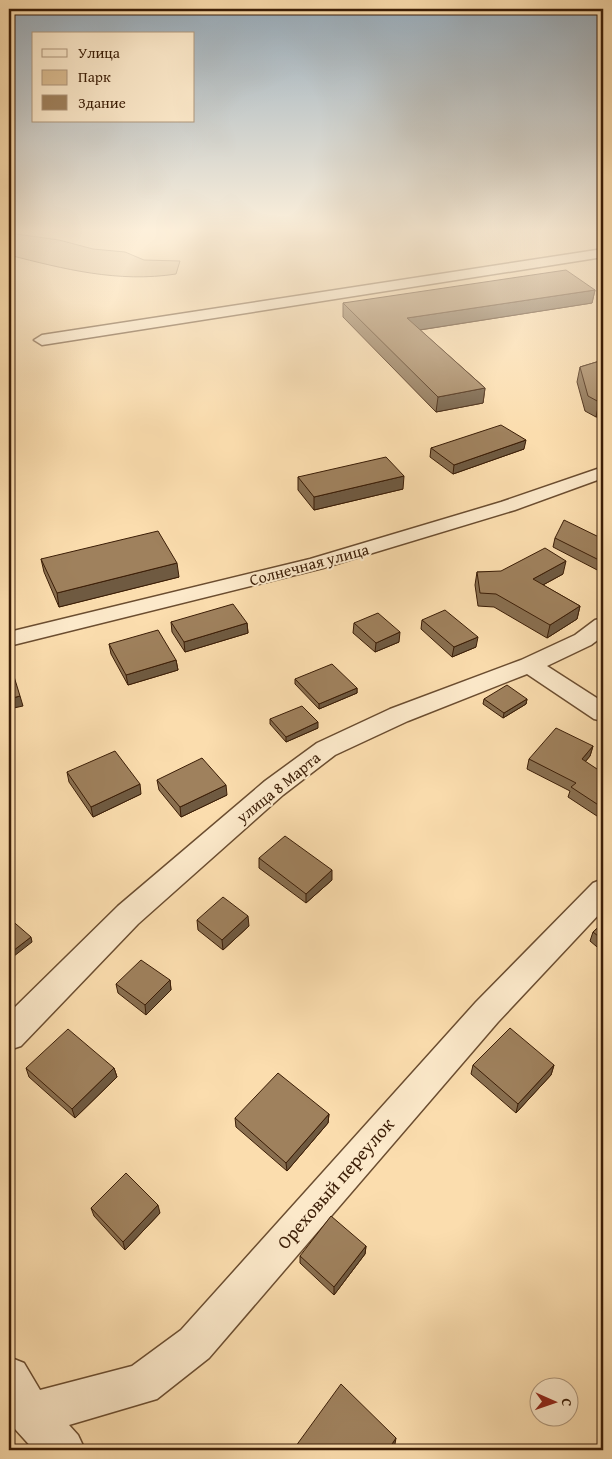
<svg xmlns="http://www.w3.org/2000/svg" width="612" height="1459" font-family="'Gentium Book Plus',serif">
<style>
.green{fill:#dabc91;stroke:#8a6c4c}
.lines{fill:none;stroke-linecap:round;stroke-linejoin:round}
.street-casing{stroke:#6b4d30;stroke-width:3}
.street{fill:#fce9ca;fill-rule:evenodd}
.wall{fill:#896f50;stroke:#3b1d06}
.shaded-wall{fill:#6f5a41;stroke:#3b1d06}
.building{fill:#9f815d;stroke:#3b1d06}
.labels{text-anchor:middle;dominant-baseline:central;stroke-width:4;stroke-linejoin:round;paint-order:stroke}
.street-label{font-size:16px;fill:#3b1d06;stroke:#fce9ca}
.near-street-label{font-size:19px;fill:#3b1d06;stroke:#fce9ca}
</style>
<rect width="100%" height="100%" fill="#fbddae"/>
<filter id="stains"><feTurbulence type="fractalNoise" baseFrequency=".004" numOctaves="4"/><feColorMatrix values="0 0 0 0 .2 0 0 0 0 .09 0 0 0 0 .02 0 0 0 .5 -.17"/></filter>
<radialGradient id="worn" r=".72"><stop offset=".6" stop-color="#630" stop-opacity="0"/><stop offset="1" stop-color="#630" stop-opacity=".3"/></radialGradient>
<path class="green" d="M9,233L59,240L93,249L125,252L144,260L180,261L176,274C118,283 64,269 9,255Z"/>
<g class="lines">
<g class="street-casing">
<g id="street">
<polygon points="603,249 603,257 42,345 34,340 42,335"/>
<polygon points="603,467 603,478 515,510 323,568 9,646 9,632 310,559 501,502"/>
<polygon points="603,618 603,636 591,645 547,666 603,702 603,721 594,719 527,674 408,721 335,755 283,795 138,924 21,1046 9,1050 9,1013 118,906 265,781 317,743 390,709 521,660 575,635 595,620"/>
<polygon points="603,879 603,910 498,1022 209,1358 157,1399 69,1425 78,1435 85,1450 34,1450 15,1429 9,1418 9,1357 24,1363 40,1390 132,1366 181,1330 476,1002 593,883"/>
</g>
</g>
<use href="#street" class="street"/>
</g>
<g class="wall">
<polygon points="595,290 592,303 420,330 485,388 483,403 436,412 343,317 343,303"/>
<polygon points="603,360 603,415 596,417 585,411 577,382 580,367"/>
<polygon points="431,448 524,449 453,474 430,457"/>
<polygon points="298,477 403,489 314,510 298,490"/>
<polygon points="555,538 603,539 603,573 553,547"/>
<polygon points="41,559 179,577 59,607 44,572"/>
<polygon points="477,572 563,574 543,585 580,606 577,619 547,638 494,607 478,606 475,585"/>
<polygon points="422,620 476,647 452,657 421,629"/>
<polygon points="171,622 247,623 248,633 185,652 172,632"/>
<polygon points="354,623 399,642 375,652 353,633"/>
<polygon points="109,644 176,660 178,670 128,685 111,654"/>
<polygon points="295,679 357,688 357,693 319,709 295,684"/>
<polygon points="484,699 527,699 526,704 503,718 483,704"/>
<polygon points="270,719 318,728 286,742 270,724"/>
<polygon points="593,746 590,756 585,762 603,773 603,820 568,797 570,791 527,769 529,759"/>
<polygon points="67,772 141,794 93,817 69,782"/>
<polygon points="157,780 227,795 181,817 159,790"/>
<polygon points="259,858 332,880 306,903 259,868"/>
<polygon points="197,920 249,926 223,950 198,930"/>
<polygon points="603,923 603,952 590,941 593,932"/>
<polygon points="170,980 171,990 146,1015 118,993 116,984"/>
<polygon points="473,1065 554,1065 551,1075 516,1113 471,1074"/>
<polygon points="26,1068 114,1068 117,1077 75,1118 29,1077"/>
<polygon points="329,1114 328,1123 287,1171 236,1127 235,1118"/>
<polygon points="91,1208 160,1213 125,1250 94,1216"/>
<polygon points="366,1246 365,1254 334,1295 300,1263 300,1256"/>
</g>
<g class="shaded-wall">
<polygon points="595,290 592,303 406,332 407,318"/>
<polygon points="485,388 483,403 436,412 438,397"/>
<polygon points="603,401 603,415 596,417 599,402"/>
<polygon points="9,429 10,429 12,438 9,438"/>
<polygon points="526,440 524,449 453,474 454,465"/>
<polygon points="404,476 403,489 314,510 314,497"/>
<polygon points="566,561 563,574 530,592 533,579"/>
<polygon points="177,563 179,577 59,607 57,593"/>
<polygon points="580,606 577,619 547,638 550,625"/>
<polygon points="247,623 248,633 185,652 184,642"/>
<polygon points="400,632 399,642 375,652 376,643"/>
<polygon points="478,637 476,647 452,657 454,647"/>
<polygon points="176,660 178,670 128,685 126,675"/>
<polygon points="357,688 357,693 319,709 319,704"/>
<polygon points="20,696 23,706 9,709 9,699"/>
<polygon points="527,699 526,704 503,718 504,713"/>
<polygon points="318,722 318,728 286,742 286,737"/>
<polygon points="593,746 590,756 579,769 582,759"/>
<polygon points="140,784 141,794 93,817 91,807"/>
<polygon points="226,785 227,795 181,817 180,807"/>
<polygon points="332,870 332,880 306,903 306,894"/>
<polygon points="248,916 249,926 223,950 222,940"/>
<polygon points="31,937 32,942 9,960 9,954"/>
<polygon points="170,980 171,990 146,1015 145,1005"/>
<polygon points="554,1065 551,1075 516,1113 518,1104"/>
<polygon points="114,1068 117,1077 75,1118 72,1109"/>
<polygon points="329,1114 328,1123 287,1171 286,1163"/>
<polygon points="158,1205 160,1213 125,1250 123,1242"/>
<polygon points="366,1246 365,1254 334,1295 334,1287"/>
<polygon points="396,1438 395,1444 390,1450 388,1450"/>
</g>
<g class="building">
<polygon points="566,270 595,290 407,318 485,388 438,397 343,303"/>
<polygon points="603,360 603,401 599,402 588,396 580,367"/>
<polygon points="501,425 526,440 454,465 431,448"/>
<polygon points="386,457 404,476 314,497 298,477"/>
<polygon points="564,520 603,539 603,562 555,538"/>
<polygon points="158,531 177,563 57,593 41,559"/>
<polygon points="545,548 566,561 533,579 580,606 550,625 496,594 480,593 477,572 501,571"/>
<polygon points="233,604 247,623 184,642 171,622"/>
<polygon points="445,610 478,637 454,647 422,620"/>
<polygon points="378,613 400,632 376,643 354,623"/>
<polygon points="158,630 176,660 126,675 109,644"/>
<polygon points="332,664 357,688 319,704 295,679"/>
<polygon points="9,670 12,670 20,696 9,699"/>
<polygon points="507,685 527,699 504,713 484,699"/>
<polygon points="302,706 318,722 286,737 270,719"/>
<polygon points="556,728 593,746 582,759 603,773 603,808 571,787 576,783 529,759"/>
<polygon points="115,751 140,784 91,807 67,772"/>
<polygon points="202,758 226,785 180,807 157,780"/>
<polygon points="285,836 332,870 306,894 259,858"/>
<polygon points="223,897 248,916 222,940 197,920"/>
<polygon points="9,918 31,937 9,954"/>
<polygon points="603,923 603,940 593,932"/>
<polygon points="141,960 170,980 145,1005 116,984"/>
<polygon points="510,1028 554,1065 518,1104 473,1065"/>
<polygon points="68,1029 114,1068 72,1109 26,1068"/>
<polygon points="278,1073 329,1114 286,1163 235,1118"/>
<polygon points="126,1173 158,1205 123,1242 91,1208"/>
<polygon points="331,1216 366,1246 334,1287 300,1256"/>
<polygon points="341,1384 396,1438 388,1450 293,1450"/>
</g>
<linearGradient id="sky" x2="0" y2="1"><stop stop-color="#95aaba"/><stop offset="0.53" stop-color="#fdf0db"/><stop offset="1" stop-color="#fdf0db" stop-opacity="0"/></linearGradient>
<rect width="612" height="433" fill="url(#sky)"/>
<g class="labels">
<g class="street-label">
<text transform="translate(309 564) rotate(-15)">Солнечная улица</text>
<text transform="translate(278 787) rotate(-39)">улица 8 Марта</text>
</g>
<g class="near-street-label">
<text transform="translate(335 1183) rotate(-49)">Ореховый переулок</text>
</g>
</g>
<rect width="612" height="1459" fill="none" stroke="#fbddae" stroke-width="30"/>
<rect x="10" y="10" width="592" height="1439" fill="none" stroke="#3b1d06" stroke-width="2.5"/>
<rect x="15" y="15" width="582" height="1429" fill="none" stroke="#3b1d06"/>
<rect x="32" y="32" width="162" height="90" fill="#fce9ca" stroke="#af977c"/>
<rect x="42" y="49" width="25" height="8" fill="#fce9ca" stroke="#af977c"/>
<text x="78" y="58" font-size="15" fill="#3b1d06">Улица</text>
<rect x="42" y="70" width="25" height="15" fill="#dabc91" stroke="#af977c"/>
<text x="78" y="82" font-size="15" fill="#3b1d06">Парк</text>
<rect x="42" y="95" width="25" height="15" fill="#9f815d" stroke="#af977c"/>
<text x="78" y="108" font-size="15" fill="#3b1d06">Здание</text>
<g transform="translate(554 1402) rotate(92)"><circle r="24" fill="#fce9ca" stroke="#af977c"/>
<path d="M0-4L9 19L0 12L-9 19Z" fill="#8f2418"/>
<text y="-8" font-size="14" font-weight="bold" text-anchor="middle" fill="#3b1d06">С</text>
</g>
<rect width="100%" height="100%" filter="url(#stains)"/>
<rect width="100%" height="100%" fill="url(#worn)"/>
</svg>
